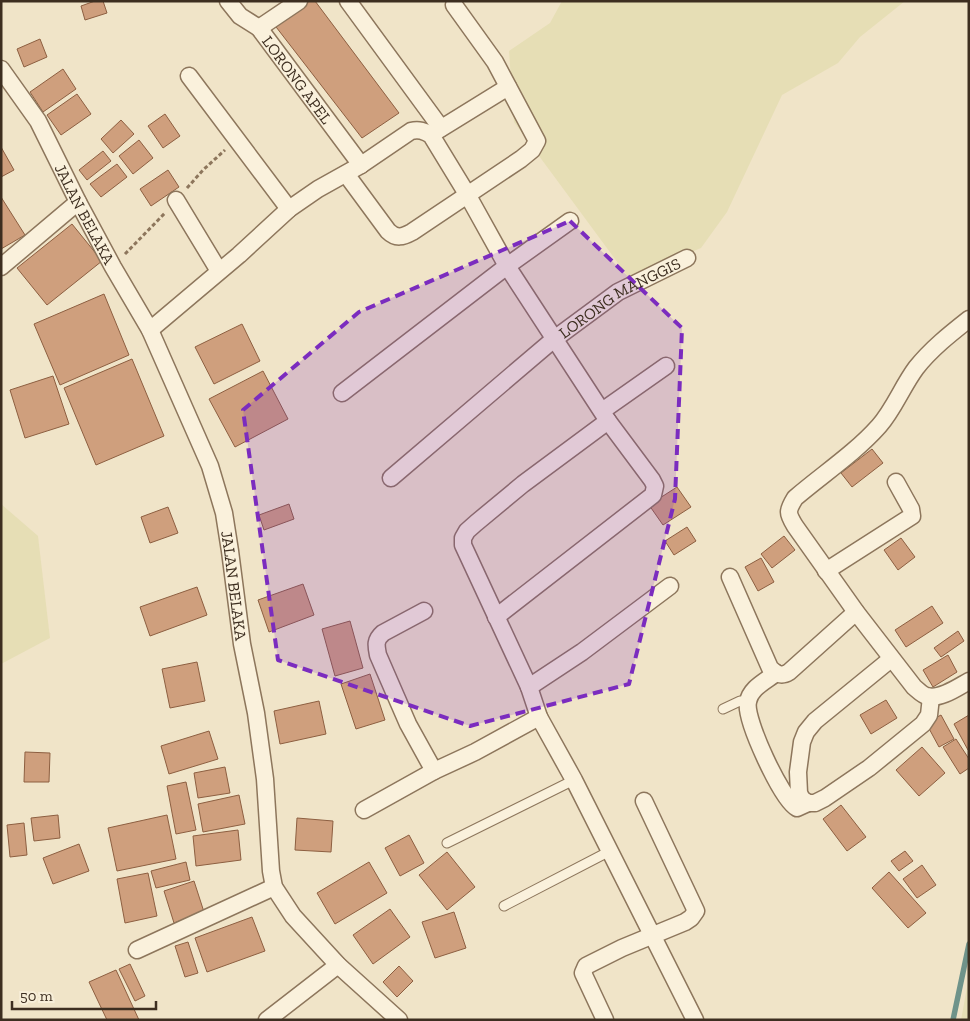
<svg xmlns="http://www.w3.org/2000/svg" width="970" height="1021" font-family="'Zilla Slab',serif">
<style>
.farmland{fill:#e6deb5}
.lines{fill:none;stroke-linecap:round;stroke-linejoin:round}
.stream{stroke:#6f938a;stroke-width:5.5}
.building{fill:#cf9f7d;stroke:#8d5f41}
.service-casing{stroke:#8d765c;stroke-width:11}
.minor-casing{stroke:#8d765c;stroke-width:19}
.path{stroke:#8d765c;stroke-width:3;stroke-dasharray:4 2.5;stroke-linecap:butt}
.service{stroke:#faf1dc;stroke-width:9}
.minor{stroke:#faf1dc;stroke-width:16}
.marked{fill:#7b2cbf;fill-opacity:0.2;stroke:#7b2cbf;stroke-width:4;stroke-dasharray:10 6;stroke-linejoin:round}
.labels{text-anchor:middle;dominant-baseline:central;stroke-width:5;stroke-linejoin:round;paint-order:stroke}
.street-label{font-size:16px;fill:#3d2e20;stroke:#f7eed8}
</style>
<rect width="100%" height="100%" fill="#f0e4c8"/>
<g class="farmland">
<polygon points="562,1 905,1 860,37 838,63 782,95 727,212 701,248 629,278 514,122 509,51 550,23"/>
<polygon points="1,504 38,536 50,638 1,664"/>
<polygon points="969,977 969,1020 961,1020"/>
</g>
<g class="lines">
<polyline class="stream" points="953,1020 969,944"/>
</g>
<g class="building">
<polygon points="95,1 103,1 107,13 85,20 81,6"/>
<polygon points="305,1 315,1 399,113 362,138 273,23"/>
<polygon points="40,39 47,57 24,67 17,49"/>
<polygon points="63,69 76,89 43,112 30,92"/>
<polygon points="77,94 91,114 61,135 47,115"/>
<polygon points="165,114 180,136 163,148 148,126"/>
<polygon points="121,120 134,134 113,153 101,139"/>
<polygon points="139,140 153,158 133,174 119,156"/>
<polygon points="1,147 14,170 1,177"/>
<polygon points="103,151 111,161 87,180 79,170"/>
<polygon points="117,164 127,177 101,197 90,184"/>
<polygon points="168,170 179,187 151,206 140,189"/>
<polygon points="1,197 25,235 1,249"/>
<polygon points="72,224 102,261 47,305 17,268"/>
<polygon points="104,294 129,355 60,385 34,324"/>
<polygon points="242,324 260,361 214,384 195,347"/>
<polygon points="132,359 164,436 96,465 64,388"/>
<polygon points="263,371 288,419 235,447 209,399"/>
<polygon points="53,376 69,424 25,438 10,390"/>
<polygon points="872,449 883,463 852,487 841,473"/>
<polygon points="677,487 691,507 663,525 649,505"/>
<polygon points="289,504 294,519 264,530 259,515"/>
<polygon points="168,507 178,533 150,543 141,517"/>
<polygon points="687,527 696,541 674,555 665,541"/>
<polygon points="784,536 795,550 772,568 761,554"/>
<polygon points="901,538 915,557 898,570 884,550"/>
<polygon points="761,558 774,582 758,591 745,567"/>
<polygon points="303,584 314,615 269,632 258,600"/>
<polygon points="197,587 207,615 150,636 140,607"/>
<polygon points="932,606 943,623 906,647 895,630"/>
<polygon points="350,621 363,668 335,676 322,629"/>
<polygon points="958,631 964,641 941,657 934,648"/>
<polygon points="948,655 957,672 933,687 923,670"/>
<polygon points="197,662 205,701 170,708 162,669"/>
<polygon points="370,674 385,720 356,729 341,684"/>
<polygon points="886,700 897,718 871,734 860,715"/>
<polygon points="319,701 326,734 280,744 274,711"/>
<polygon points="941,715 954,739 939,747 926,723"/>
<polygon points="969,715 969,749 968,750 954,724"/>
<polygon points="209,731 218,759 169,774 161,746"/>
<polygon points="956,739 969,759 969,768 960,774 943,747"/>
<polygon points="922,747 945,773 919,796 896,770"/>
<polygon points="25,752 50,753 49,782 24,782"/>
<polygon points="225,767 230,793 198,798 194,773"/>
<polygon points="186,782 196,830 176,834 167,786"/>
<polygon points="239,795 245,824 203,832 198,804"/>
<polygon points="841,805 866,837 847,851 823,819"/>
<polygon points="58,815 60,838 34,841 31,818"/>
<polygon points="167,815 176,859 117,871 108,828"/>
<polygon points="297,818 333,821 331,852 295,850"/>
<polygon points="24,823 27,855 10,857 7,825"/>
<polygon points="238,830 241,860 196,866 193,836"/>
<polygon points="409,835 424,863 400,876 385,848"/>
<polygon points="79,844 89,871 53,884 43,858"/>
<polygon points="905,851 913,861 899,871 891,861"/>
<polygon points="447,852 475,887 447,910 419,875"/>
<polygon points="186,862 190,880 156,888 151,871"/>
<polygon points="369,862 387,893 335,924 317,893"/>
<polygon points="922,865 936,885 917,898 903,879"/>
<polygon points="889,872 926,913 908,928 872,888"/>
<polygon points="148,873 157,916 125,923 117,879"/>
<polygon points="194,881 204,912 174,923 164,891"/>
<polygon points="390,909 410,937 373,964 353,935"/>
<polygon points="454,912 466,948 435,958 422,922"/>
<polygon points="252,917 265,951 207,972 195,938"/>
<polygon points="188,942 198,973 185,977 175,946"/>
<polygon points="130,964 145,996 135,1001 119,969"/>
<polygon points="399,966 413,981 397,997 383,982"/>
<polygon points="116,970 139,1020 107,1020 89,982"/>
</g>
<g class="lines">
<g class="service-casing">
<g id="service">
<polyline points="723,709 740,701 748,701"/>
<polyline points="447,843 574,780"/>
<polyline points="504,906 610,851"/>
</g>
</g>
<g class="minor-casing">
<g id="minor">
<path id="s1" d="M228,1L240,16L259,28L361,165"/>
<polyline points="348,1 441,128"/>
<polyline points="259,28 299,1"/>
<path id="s2" d="M1,69L38,121L78,202L113,267L150,330L210,466L224,513L230,551L242,644L256,713L265,779L271,871L274,887L293,916L338,965L399,1020"/>
<polyline points="189,76 289,209"/>
<polyline points="432,134 508,87"/>
<path d="M346,174L388,231C396,239 403,237 412,232L521,159L532,150L537,141L495,62L454,5"/>
<polyline points="176,200 219,271"/>
<polyline points="1,267 78,202"/>
<path d="M969,319C950,334 931,349 916,368C902,387 894,409 879,426C855,453 823,474 795,498C787,511 787,513 795,526L856,612L914,687C918,690 922,695 927,696C940,700 958,687 969,681"/>
<path d="M150,330L239,255L289,209L318,189L361,165L411,131C419,129 424,131 431,135L467,194L507,266L608,421L523,484L476,523L467,531L463,538V545L529,687L539,717L574,780L695,1020"/>
<polyline points="342,393 507,266 570,221"/>
<polyline points="602,411 666,366"/>
<path id="s3" d="M391,478L553,340L618,292L687,258"/>
<polyline points="826,571 912,516 911,509 896,482"/>
<path d="M730,577L770,668C776,674 781,677 789,672L856,612"/>
<path d="M424,611L383,633C375,640 376,645 378,655L408,724L434,771L475,752L539,717"/>
<polyline points="496,617 653,495 655,486 652,480 608,421"/>
<polyline points="891,659 815,721 806,732 802,742 798,772 799,793 802,799 808,803 815,803 825,798 869,768 923,724 929,715 931,697"/>
<path d="M776,673C766,681 750,688 748,702C744,719 782,800 797,808L808,803"/>
<polyline points="529,687 582,652 670,586"/>
<polyline points="364,810 434,771"/>
<polyline points="137,950 274,887"/>
<polyline points="267,1020 338,965"/>
<polyline points="605,1020 583,973 586,966 622,948 685,922 691,918 696,911 644,801"/>
</g>
</g>
<g class="path">
<polyline points="187,188 203,170 225,150"/>
<polyline points="125,254 165,213"/>
</g>
<use href="#service" class="service"/>
<use href="#minor" class="minor"/>
</g>
<path class="marked" d="M570,221L682,328L675,499L629,684L470,726L278,660L243,410L359,312Z"/>
<g class="labels">
<g class="street-label">
<text stroke="none"><textPath href="#s1" startOffset="106">LORONG APEL</textPath></text>
<text stroke="none"><textPath href="#s2" startOffset="168">JALAN BELAKA</textPath></text>
<text stroke="none"><textPath href="#s3" startOffset="292">LORONG MANGGIS</textPath></text>
<text stroke="none"><textPath href="#s2" startOffset="572">JALAN BELAKA</textPath></text>
</g>
</g>
<rect width="970" height="1021" fill="none" stroke="#3d2e20" stroke-width="5"/>
<path d="M12 1001v8h144v-8" fill="none" stroke="#3d2e20" stroke-width="2.5"/>
<text x="20" y="1001" font-size="15" fill="#3d2e20" stroke="#f7eed8" stroke-width="4" paint-order="stroke">50 m</text>
</svg>
